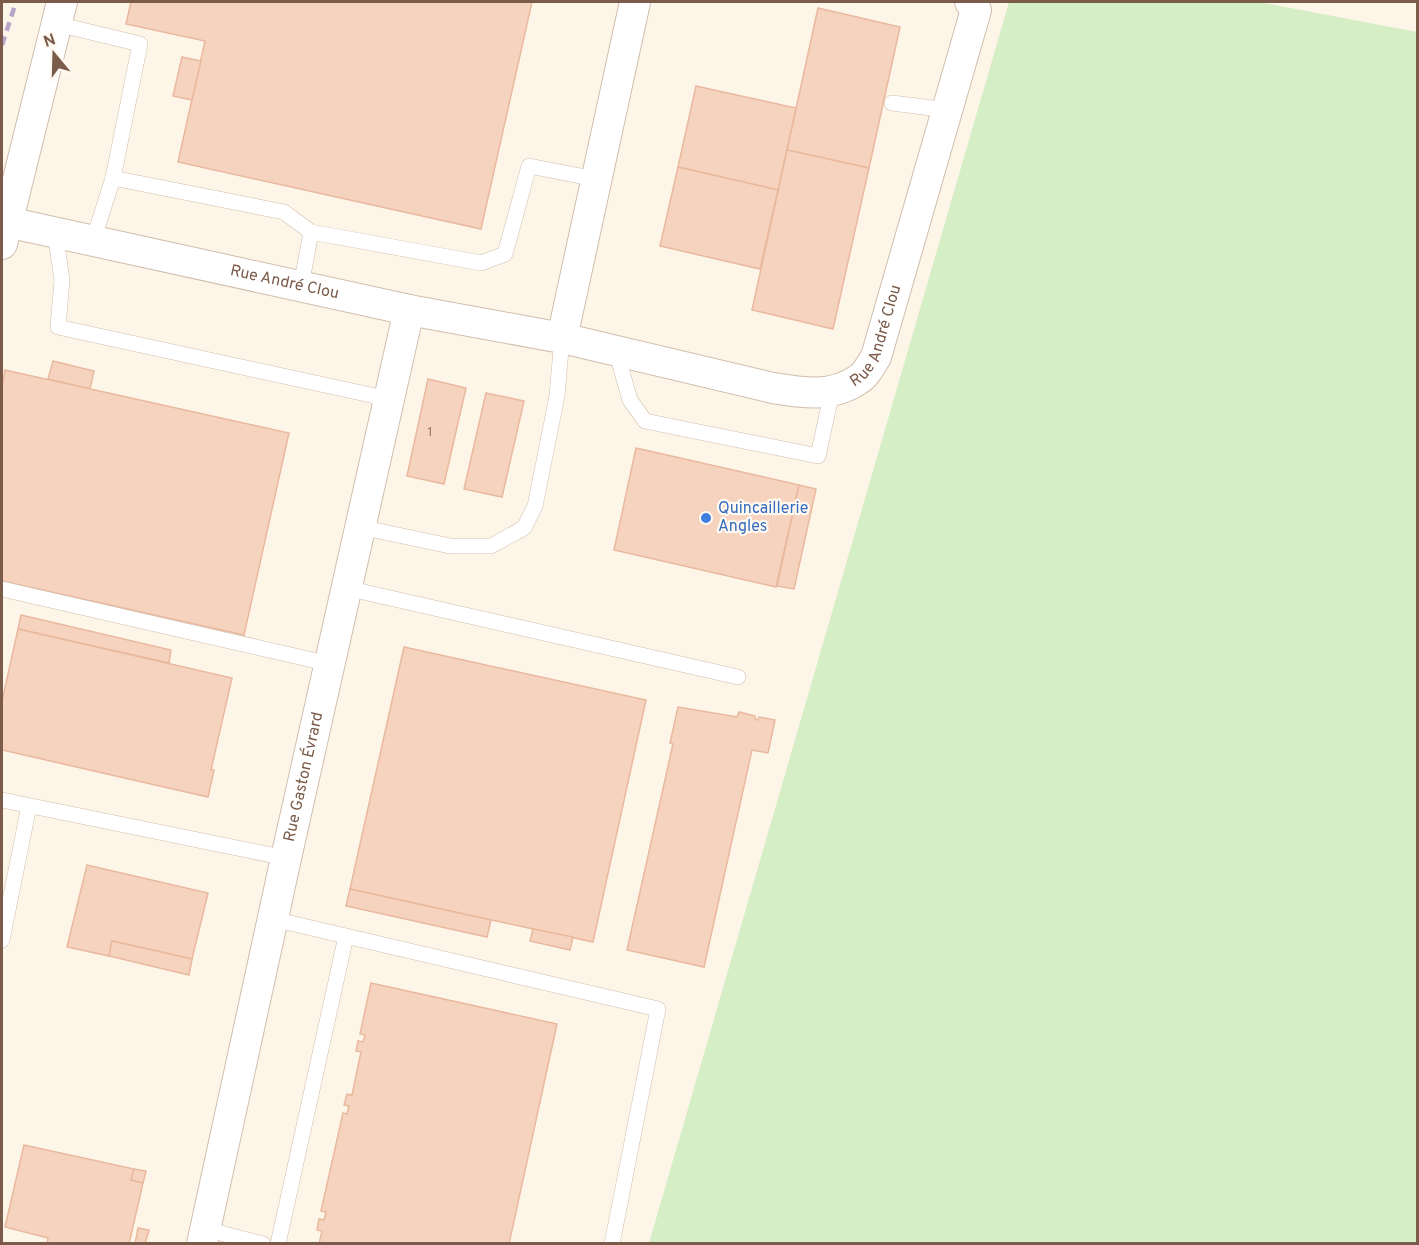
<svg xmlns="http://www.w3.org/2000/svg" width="1419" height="1245" font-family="Overpass,sans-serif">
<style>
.green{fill:#d6eec6}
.building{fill:#f5d3bf;stroke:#e9b99e;stroke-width:1.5}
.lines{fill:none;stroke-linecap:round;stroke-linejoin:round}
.lane-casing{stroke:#d2bdad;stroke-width:16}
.street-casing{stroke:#d2bdad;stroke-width:32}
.lane{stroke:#fff;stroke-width:15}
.street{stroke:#fff;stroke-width:30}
.rail{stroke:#b8a5ca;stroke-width:4.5;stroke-dasharray:9 6;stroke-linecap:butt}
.shop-dot{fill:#3f7fe0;stroke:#fff9f1;stroke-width:2}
.labels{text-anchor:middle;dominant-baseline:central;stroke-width:4.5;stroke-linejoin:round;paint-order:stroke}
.number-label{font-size:14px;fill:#9a7967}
.street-label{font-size:16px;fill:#7b5b4a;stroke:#fff9f1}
.shop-label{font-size:16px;fill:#366cbe;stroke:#fff9f1;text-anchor:start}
</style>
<rect width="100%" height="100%" fill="#fef5e9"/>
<polygon class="green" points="1009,2 1259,2 1417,32 1417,1243 649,1243"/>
<g class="building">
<polygon points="131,2 532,2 481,229 178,162 205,41 126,24"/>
<polygon points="818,8 900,27 869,168 787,150"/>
<polygon points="182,57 201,61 192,100 173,96"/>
<polygon points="696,86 796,108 778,190 678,167"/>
<polygon points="787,150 869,168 833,329 752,310"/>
<polygon points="678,167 778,190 760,269 660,246"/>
<polygon points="53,361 94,371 90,389 48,379"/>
<polygon points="5,370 289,433 244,635 2,581 2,386"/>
<polygon points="428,379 466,388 444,484 407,476"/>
<polygon points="486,393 524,401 502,497 464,489"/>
<polygon points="636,448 799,485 776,587 614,550"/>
<polygon points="799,485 816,489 794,589 777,586"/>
<polygon points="21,615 171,650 169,663 18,629"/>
<polygon points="18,629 232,678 211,770 214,770 208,797 2,750 2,701"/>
<polygon points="404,647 646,700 593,942 350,889"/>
<polygon points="678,707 737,717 739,712 755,716 755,719 758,720 759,717 775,720 768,753 752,750 704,967 627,950 673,744 670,743"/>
<polygon points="87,865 208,893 192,959 112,941 109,956 67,947"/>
<polygon points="350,889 491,920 487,937 346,906"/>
<polygon points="533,929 573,937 570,950 530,941"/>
<polygon points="112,941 192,959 189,975 109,956"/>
<polygon points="371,983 557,1024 509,1244 319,1244 322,1231 317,1230 319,1219 324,1220 326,1212 321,1211 343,1113 347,1114 349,1106 344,1105 347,1094 352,1095 361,1052 356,1051 358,1041 363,1042 365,1035 360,1034"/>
<polygon points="24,1145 134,1169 131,1180 143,1183 129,1244 47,1244 48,1238 5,1227"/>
<polygon points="134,1169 146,1171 143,1183 131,1180"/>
<polygon points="138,1228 149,1230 145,1244 135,1244"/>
</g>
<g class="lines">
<g class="lane-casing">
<g id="lane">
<polyline points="57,24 140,44 113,178 93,241"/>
<polyline points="892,103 947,110"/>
<polyline points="113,178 284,212 311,232 481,263 505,254 529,166 596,179"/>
<polyline points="55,232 62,280 58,327 389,399"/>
<polyline points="301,286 311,232"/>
<polyline points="616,351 630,400 645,421 818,456 832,392"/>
<polyline points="360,527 450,546 491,546 524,528 535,506 557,396 562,338"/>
<polyline points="346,588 738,677"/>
<polyline points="2,589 330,664"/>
<polyline points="2,800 286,858"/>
<polyline points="273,919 658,1009 612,1244"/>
<polyline points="2,940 29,806"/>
<polyline points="205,1229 263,1244"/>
<polyline points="278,1244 346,936"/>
</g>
</g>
<g class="street-casing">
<g id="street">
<path id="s1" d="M7,222L409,310L562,338L773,388C803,393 832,398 859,379C866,375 871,364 876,357L976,10L970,2"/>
<polyline points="2,244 62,2"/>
<polyline points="562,338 635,2"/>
<path id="s2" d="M202,1244L286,858L409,310"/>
</g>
</g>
<use href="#lane" class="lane"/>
<use href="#street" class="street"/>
<polyline class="rail" points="2,45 16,2"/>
</g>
<circle class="shop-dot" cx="706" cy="518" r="6"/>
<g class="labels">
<g class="number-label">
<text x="430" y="432">1</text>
</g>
<g class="street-label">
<text stroke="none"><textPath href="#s1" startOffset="284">Rue André Clou</textPath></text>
<text stroke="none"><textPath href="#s1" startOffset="920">Rue André Clou</textPath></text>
<text stroke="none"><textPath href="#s2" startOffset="478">Rue Gaston Évrard</textPath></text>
</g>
<g class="shop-label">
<text x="718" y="509">Quincaillerie<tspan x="718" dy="18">Angles</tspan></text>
</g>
</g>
<rect width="1419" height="1245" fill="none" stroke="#7b5b4a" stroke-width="6"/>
<g transform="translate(54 54) rotate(341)" stroke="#fff9f1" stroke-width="4.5" paint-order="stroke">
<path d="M0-4.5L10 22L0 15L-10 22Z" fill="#7b5b4a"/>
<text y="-9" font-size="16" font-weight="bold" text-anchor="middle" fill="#7b5b4a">N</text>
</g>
</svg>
